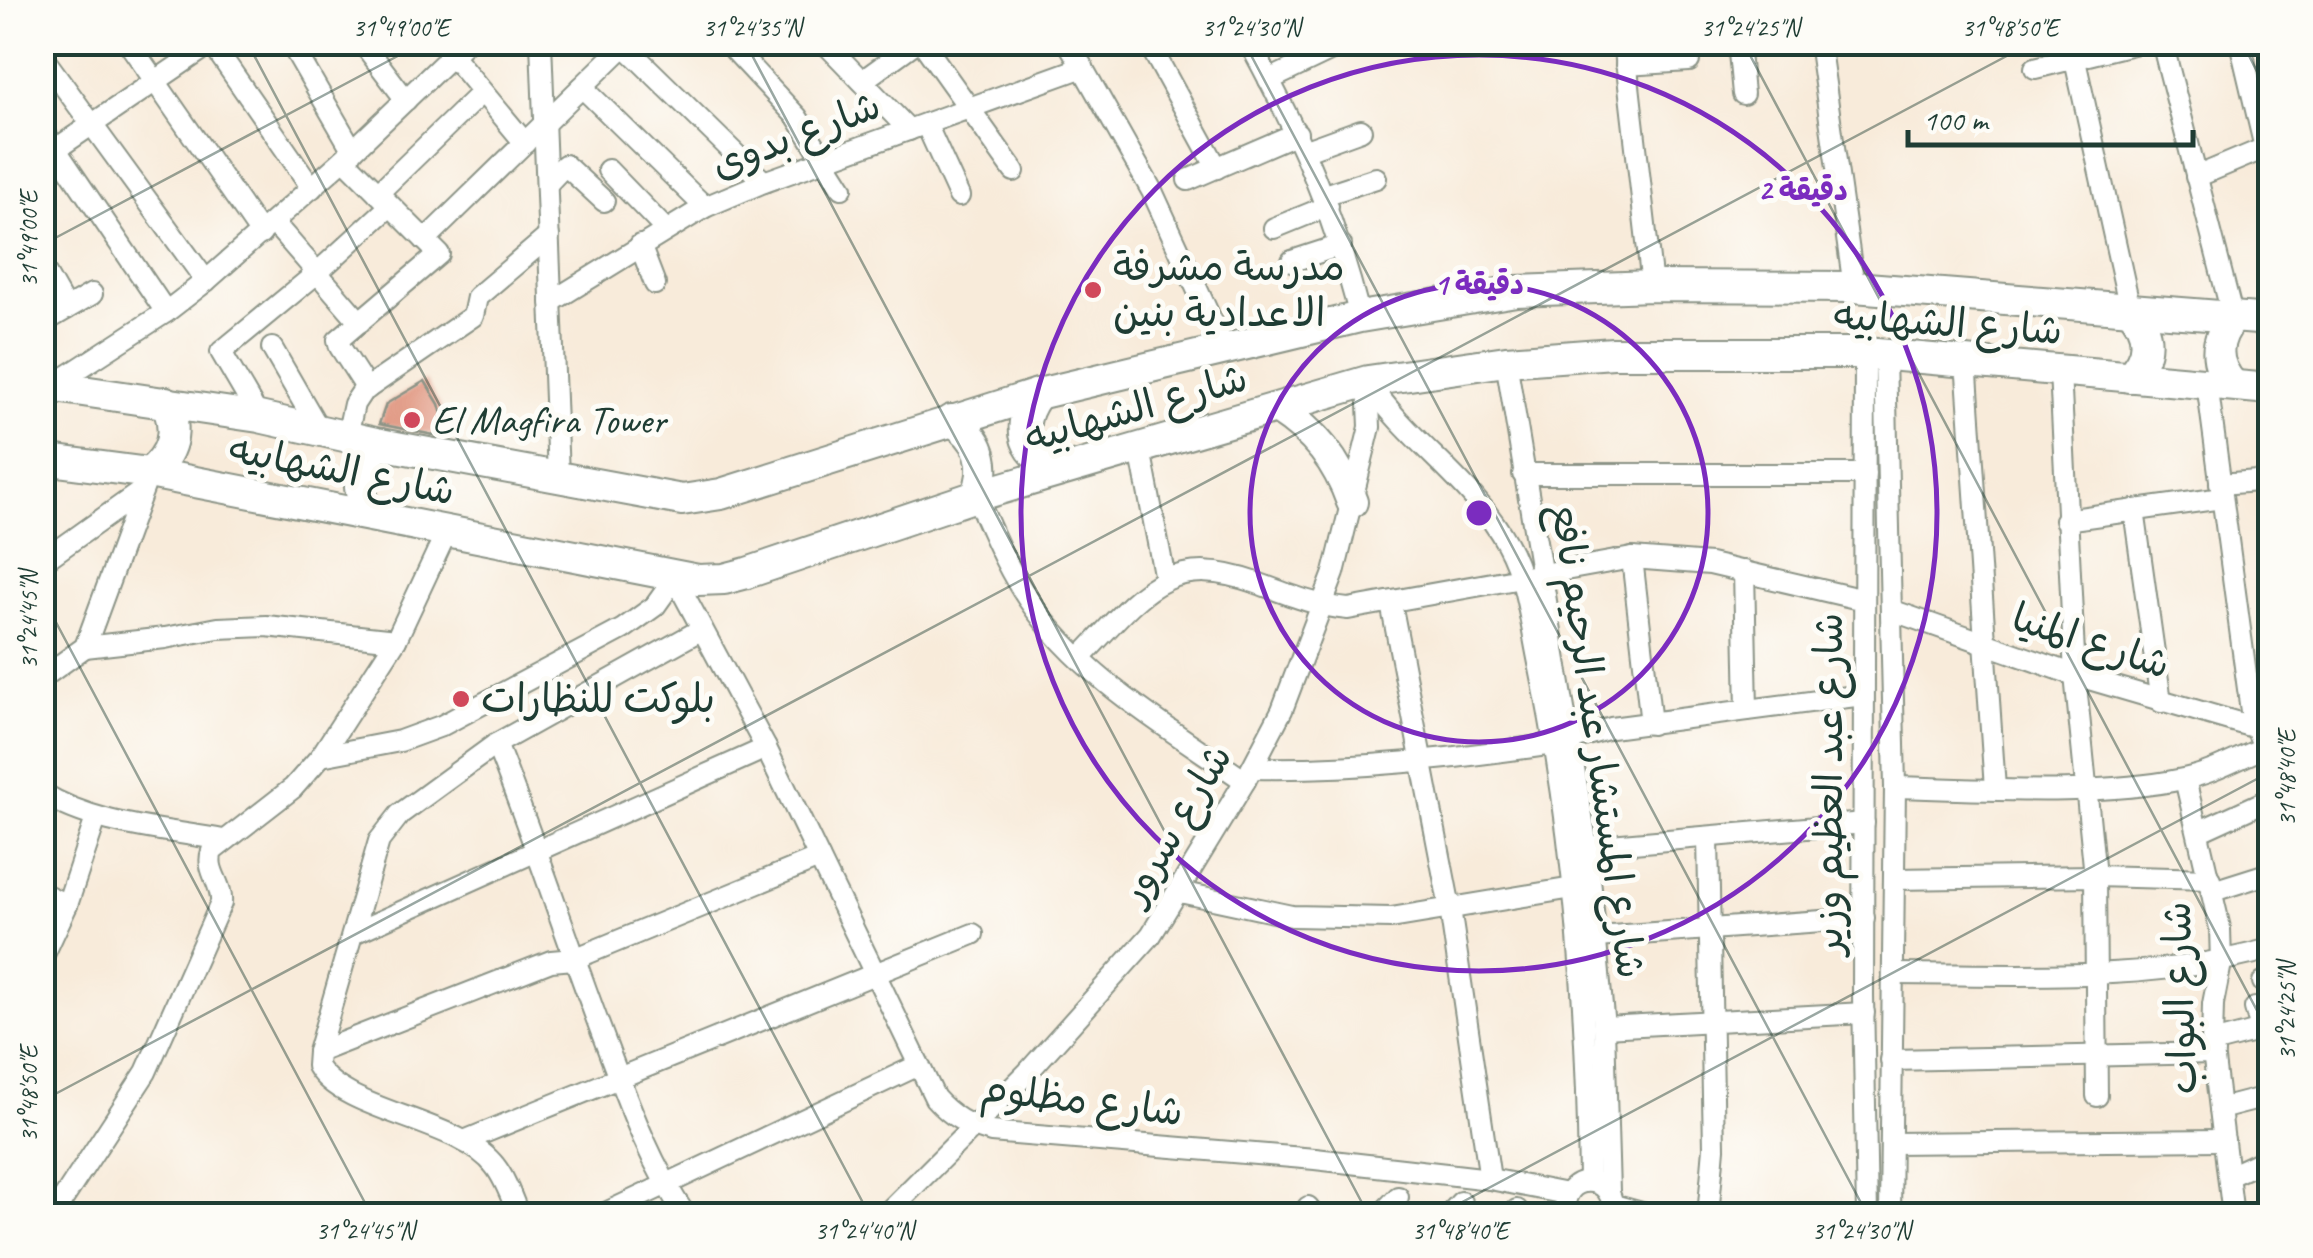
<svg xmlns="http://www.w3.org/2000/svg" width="2313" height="1258" font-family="Caveat,'Playpen Sans Arabic',sans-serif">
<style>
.building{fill:#de8e77}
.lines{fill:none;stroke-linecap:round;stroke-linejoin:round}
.minor-casing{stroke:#8c9487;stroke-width:24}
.highway-casing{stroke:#8c9487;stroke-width:34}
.minor{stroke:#fff;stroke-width:20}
.highway{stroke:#fff;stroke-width:30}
.ticks{fill:none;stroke:#1f3d34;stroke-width:2.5;stroke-opacity:0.45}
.ring{fill:none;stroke:#7b2cbf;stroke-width:5}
.poi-dot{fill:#d1495b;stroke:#fdfcf7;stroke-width:4}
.labels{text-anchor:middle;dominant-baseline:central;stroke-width:10;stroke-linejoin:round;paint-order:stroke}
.street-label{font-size:40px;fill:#1f3d34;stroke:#fdfcf7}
.poi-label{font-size:40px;fill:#1f3d34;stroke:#fdfcf7;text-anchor:start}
.centre{fill:#7b2cbf;stroke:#fdfcf7;stroke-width:5}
.ring-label{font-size:30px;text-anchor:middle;font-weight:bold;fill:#7b2cbf;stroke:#fdfcf7;stroke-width:10;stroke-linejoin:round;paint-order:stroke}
.neatline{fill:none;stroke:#1f3d34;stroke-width:4}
.ticks-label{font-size:25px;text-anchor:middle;fill:#1f3d34}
</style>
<rect width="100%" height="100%" fill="#fdfcf7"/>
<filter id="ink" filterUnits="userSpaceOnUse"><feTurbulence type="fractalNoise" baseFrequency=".01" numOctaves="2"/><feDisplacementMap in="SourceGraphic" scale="20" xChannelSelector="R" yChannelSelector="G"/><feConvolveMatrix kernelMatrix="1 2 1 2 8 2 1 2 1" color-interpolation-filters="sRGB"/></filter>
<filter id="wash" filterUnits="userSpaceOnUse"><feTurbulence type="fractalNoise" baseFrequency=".0048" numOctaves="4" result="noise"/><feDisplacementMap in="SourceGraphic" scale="40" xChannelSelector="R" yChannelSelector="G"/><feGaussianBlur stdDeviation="2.25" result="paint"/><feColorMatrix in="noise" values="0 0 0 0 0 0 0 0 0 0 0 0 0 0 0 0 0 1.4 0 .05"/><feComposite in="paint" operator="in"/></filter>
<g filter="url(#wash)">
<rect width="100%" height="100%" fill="#f8ebda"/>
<g id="blocks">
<polygon class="building" points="425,381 439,404 449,438 379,424 386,404"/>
</g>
</g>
<g filter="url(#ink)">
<use href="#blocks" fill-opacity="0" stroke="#8c9487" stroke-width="2.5"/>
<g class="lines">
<g class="minor-casing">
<g id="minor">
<polyline points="128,42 261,234"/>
<polyline points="211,42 312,188"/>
<polyline points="290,42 353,151"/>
<polyline points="362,42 406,100"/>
<polyline points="441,42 525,143"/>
<polyline points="541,42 558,476"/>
<polyline points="727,42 797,117 842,188"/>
<polyline points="824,42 909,130"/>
<polyline points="922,42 1014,171"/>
<polyline points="1068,42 1152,191 1225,350"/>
<polyline points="1148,42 1217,168"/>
<path d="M1249,42C1301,137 1333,212 1360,317"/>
<polyline points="1624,42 1652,286"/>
<polyline points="1738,42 1743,94"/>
<polyline points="1819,42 1854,287"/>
<polyline points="2071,42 2130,309"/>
<polyline points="2162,42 2233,318"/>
<polyline points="625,46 764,182"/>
<polyline points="42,56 206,281"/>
<polyline points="1626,65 1689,61"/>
<polyline points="2035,68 2141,42"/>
<polyline points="1269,80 1336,48"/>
<polyline points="862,81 916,42"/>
<polyline points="582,87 705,207"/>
<polyline points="926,124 959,196"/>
<polyline points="42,129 166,312"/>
<polyline points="56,149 213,42"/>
<polyline points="1306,150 1361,130"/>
<polyline points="344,159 439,254 338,340 340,347 367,389"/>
<polyline points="608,170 665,229"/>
<polyline points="2196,177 2265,148 2240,42"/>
<polyline points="1188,180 1297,133"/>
<polyline points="547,184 565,165 604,201"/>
<polyline points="378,193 482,92"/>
<polyline points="1324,195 1376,178"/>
<polyline points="274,223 360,322"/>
<polyline points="1274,228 1328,206"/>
<polyline points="425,240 628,42"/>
<polyline points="640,245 655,284"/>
<polyline points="1292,261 1341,245"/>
<polyline points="42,267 66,309"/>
<polyline points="551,302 705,207 764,182 1083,67"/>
<polyline points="42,323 92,294"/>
<polyline points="272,348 320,431"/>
<polyline points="1865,353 1863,995 1867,1216"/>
<polyline points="1885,355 1895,787 1890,1216"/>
<polyline points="1966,360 1995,789"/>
<polyline points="1506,361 1587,847 1604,1027 1609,1192"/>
<polyline points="42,362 52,386 166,312 206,281 344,159 466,42"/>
<polyline points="2060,371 2075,675 2095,876 2097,1096"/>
<path d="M1369,383C1409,443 1472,480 1507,544C1527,580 1531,627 1540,668C1575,837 1587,1009 1589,1181"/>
<polyline points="2207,383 2252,719 2270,761"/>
<polyline points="259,417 221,352 317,273 390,206"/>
<polyline points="347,436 354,404 362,392 473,316 477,297 549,236"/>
<polyline points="1140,449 1165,579"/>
<polyline points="1523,474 1865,474"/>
<polyline points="2220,484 2270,480"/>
<path d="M976,496C992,531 1006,567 1028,599C1081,678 1169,728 1245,781"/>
<polyline points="2134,510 2161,702"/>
<polyline points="2065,520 2222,498"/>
<polyline points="1632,558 1651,724"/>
<polyline points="42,562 140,492"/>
<polyline points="1744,571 1747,710"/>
<polyline points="1391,603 1450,908 1490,1179"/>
<polyline points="1891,610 2075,675 2270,732"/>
<polyline points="85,647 165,638 218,628 266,626 396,640"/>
<path d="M1080,658C1139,597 1165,550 1257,583C1287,594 1316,606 1348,609L1632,558L1710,564L1864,600"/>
<polyline points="42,678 85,647 149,473"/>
<polyline points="1570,740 1611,728 1863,695"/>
<path d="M496,744C536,843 568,944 606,1044C628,1102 650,1164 686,1216"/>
<path d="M321,756L400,741L441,726L623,629L655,606L675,578L766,748L935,1098C952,1117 967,1125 991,1132L1315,1159L1490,1179L1567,1194"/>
<path d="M1252,768C1358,770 1449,759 1554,744"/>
<polyline points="2185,779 2220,928 2221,963 2213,1004 2212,1043 2233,1216"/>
<path d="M1895,787C1983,789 2097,797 2183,779C2211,774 2237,759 2263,748"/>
<path d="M42,793C95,826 163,829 223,840"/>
<polyline points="2200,831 2270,799"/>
<polyline points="1587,847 1864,823"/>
<polyline points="1894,879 2095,876 2210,879"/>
<polyline points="2213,891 2270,873"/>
<polyline points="1180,892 1292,916 1391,918 1573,888"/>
<polyline points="42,893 67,905"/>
<polyline points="354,933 766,748"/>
<polyline points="1597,937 1864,918"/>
<polyline points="42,959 67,905 96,818"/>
<path d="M1893,974C2019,974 2148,983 2270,949"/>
<polyline points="2263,982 2270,980"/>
<polyline points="2255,1008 2261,1030"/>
<polyline points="1604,1027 1864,1013"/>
<polyline points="2212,1043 2270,1028"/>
<polyline points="318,1052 551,961 574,959 819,858"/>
<polyline points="1891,1060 2214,1053"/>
<polyline points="2220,1109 2270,1096"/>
<polyline points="464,1141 973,934"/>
<polyline points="1891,1143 2224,1140"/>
<polyline points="2229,1176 2270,1157"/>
<polyline points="1613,1205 1653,1216"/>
<path d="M52,1216L146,1072L221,903C223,883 205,871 212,851L293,788L321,756L396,640L447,531"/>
<path d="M519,1216C512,1199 506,1180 495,1166C461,1120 343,1112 317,1066L318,1052L379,841L400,814L496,744L702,629"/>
<polyline points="599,1216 919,1065"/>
<polyline points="884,1216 1028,1072 1151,935 1245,781 1282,710 1334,573 1370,427 1368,381"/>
<polyline points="1307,1216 1308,1207"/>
<polyline points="1380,1216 1398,1197"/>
<polyline points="1448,1216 1461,1202"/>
<polyline points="1512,1216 1517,1210"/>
<path d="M1566,1216C1556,1171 1621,1170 1611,1216"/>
<polyline points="1708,1216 1714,1148 1708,838"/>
</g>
</g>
<g class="highway-casing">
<g id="highway">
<path d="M2129,377C2151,356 2151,331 2130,309"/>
<polyline points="42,385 259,417 380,444 682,500 721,494 1038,394 1360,317 1516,291 1652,286 1854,287 2270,320"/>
<path d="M2233,385C2213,363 2214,340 2233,318"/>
<path d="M1038,394C1013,427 1024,458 1063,469"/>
<path d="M1278,409C1315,433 1337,460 1352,502"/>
<path d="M951,420C980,437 990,465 976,496"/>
<polyline points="42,459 149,473 698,580 724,579 747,573 976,496 1368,381 1506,361 1613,353 1865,353 2270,389"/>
<path d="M149,473C173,454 179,431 166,402"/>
<path d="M371,515C354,488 355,465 380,444"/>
</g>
</g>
<use href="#minor" class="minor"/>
<use href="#highway" class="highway"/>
</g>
</g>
<path class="ticks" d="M247,42L870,1216M745,42L1369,1216M1244,42L1868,1216M1743,42L2270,1035M2242,42L2270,97M42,245L424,42M42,596L372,1216M42,1101L2033,42M1436,1216L2270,772"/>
<g class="ring">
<circle cx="1479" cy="513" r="229"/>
<circle cx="1479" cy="513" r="458"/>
</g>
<g class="poi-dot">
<circle cx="1093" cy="290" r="10"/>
<circle cx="412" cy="420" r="10"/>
<circle cx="461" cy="699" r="10"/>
</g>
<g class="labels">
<g class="street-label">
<text transform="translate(796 135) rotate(-21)">شارع بدوى</text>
<text transform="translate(1948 323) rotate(4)">شارع الشهابيه</text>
<text transform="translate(1136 408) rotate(-16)">شارع الشهابيه</text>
<text transform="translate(342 470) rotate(11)">شارع الشهابيه</text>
<text transform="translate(2091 641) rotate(18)">شارع المنيا</text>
<text transform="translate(1598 741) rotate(82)">شارع المستشار عبد الرحيم نافع</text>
<text transform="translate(1829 784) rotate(-90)">شارع عبد العظيم وزير</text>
<text transform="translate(1176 824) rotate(-59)">شارع سرور</text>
<text transform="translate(2180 998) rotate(-92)">شارع البواب</text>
<text transform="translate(1082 1100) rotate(7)">شارع مظلوم</text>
</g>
<g class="poi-label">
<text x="1113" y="267">مدرسة مشرفة<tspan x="1113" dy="46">الاعدادية بنين</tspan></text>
<text x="432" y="420">El Magfira Tower</text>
<text x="481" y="699">بلوكت للنظارات</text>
</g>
</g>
<circle cx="1479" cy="513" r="15" class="centre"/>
<g class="ring-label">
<text x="1803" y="200">2 دقيقة</text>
<text x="1479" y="294">1 دقيقة</text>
</g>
<rect width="2313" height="1258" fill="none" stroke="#fdfcf7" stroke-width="110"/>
<path d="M1908 130v15h285v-15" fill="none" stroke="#1f3d34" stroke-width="5"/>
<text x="1923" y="130" font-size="30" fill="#1f3d34" stroke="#fdfcf7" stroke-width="8" paint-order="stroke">100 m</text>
<rect x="55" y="55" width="2203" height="1148" class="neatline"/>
<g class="ticks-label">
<text x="401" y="36">31°49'00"E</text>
<text x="752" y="36">31°24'35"N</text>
<text x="1251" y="36">31°24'30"N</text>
<text x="1750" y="36">31°24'25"N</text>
<text x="2010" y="36">31°48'50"E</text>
<text transform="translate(28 239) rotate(-90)" y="9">31°49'00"E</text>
<text transform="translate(28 620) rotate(-90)" y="9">31°24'45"N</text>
<text transform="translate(2286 778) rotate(-90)" y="9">31°48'40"E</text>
<text transform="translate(2286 1011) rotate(-90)" y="9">31°24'25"N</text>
<text transform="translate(28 1094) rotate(-90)" y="9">31°48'50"E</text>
<text x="365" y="1239">31°24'45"N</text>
<text x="864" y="1239">31°24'40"N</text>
<text x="1460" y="1239">31°48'40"E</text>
<text x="1861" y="1239">31°24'30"N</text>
</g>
</svg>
